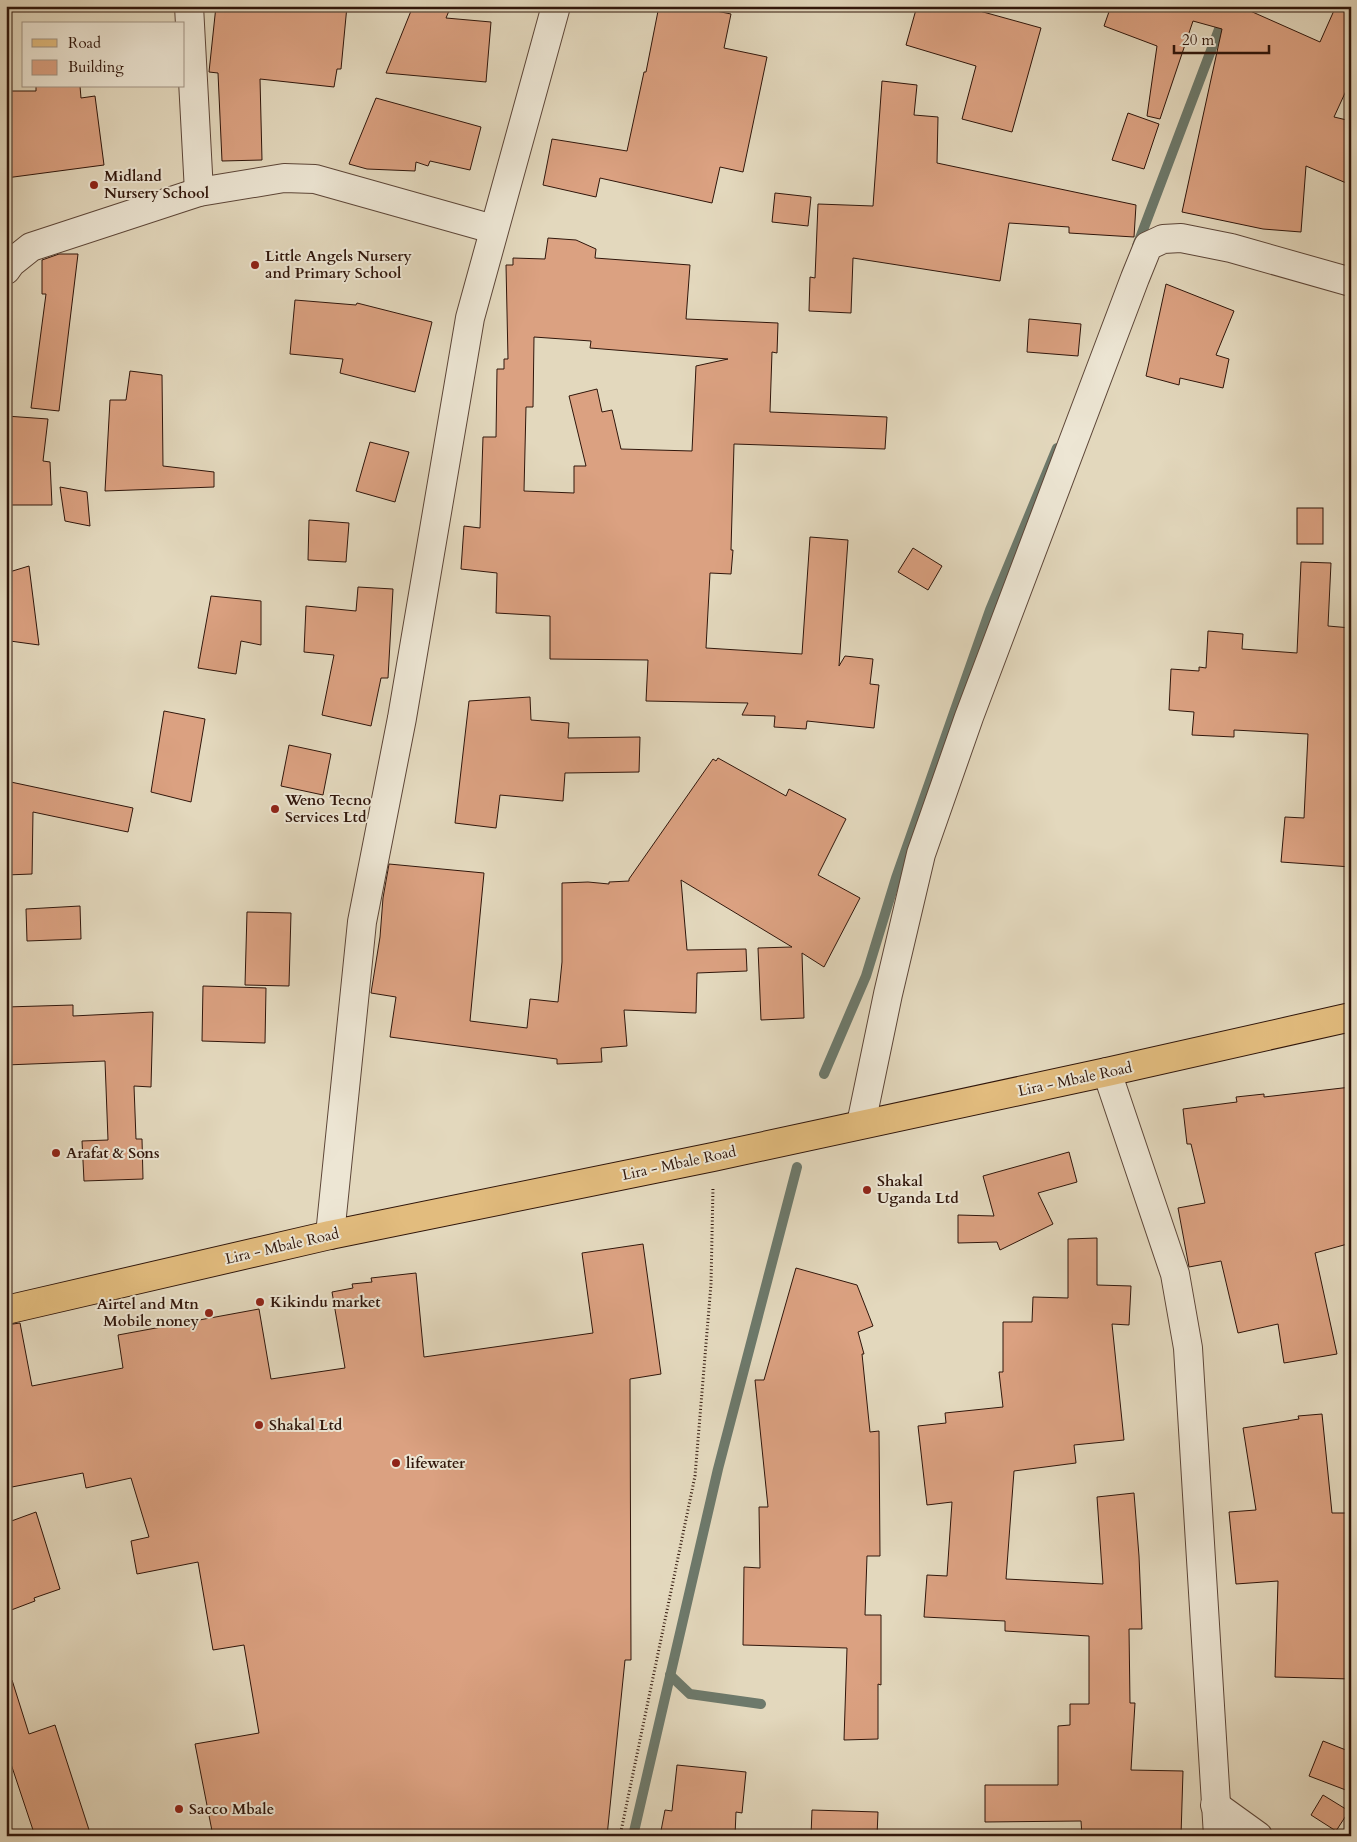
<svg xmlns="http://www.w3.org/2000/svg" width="1357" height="1842" font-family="Cardo,serif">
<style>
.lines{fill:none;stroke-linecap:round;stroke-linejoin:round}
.stream{stroke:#6d796b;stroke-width:10}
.building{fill:#dba181;stroke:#30160b;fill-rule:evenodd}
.street-casing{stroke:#5d4638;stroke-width:30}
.primary-casing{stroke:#30160b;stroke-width:30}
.path{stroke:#30160b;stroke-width:3;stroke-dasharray:1 2.5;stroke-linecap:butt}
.street{stroke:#ede6d4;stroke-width:28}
.primary{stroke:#e2bc7e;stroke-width:28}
.poi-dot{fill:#8f2418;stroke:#ede6d4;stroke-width:2}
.labels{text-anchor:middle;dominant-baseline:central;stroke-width:4;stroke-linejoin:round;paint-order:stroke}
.poi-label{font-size:15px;font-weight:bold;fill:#30160b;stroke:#ede6d4;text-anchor:start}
.street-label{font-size:15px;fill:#30160b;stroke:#ede6d4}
</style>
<rect width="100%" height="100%" fill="#e3d8bd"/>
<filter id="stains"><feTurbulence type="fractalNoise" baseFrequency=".004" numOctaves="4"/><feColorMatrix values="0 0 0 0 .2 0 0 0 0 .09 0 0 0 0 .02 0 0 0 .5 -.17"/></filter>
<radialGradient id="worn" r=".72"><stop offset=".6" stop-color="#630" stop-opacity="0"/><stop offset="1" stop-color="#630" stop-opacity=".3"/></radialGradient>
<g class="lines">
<g class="stream">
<polyline points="1137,246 1224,16"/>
<polyline points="824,1074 866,976 896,878 990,610 1057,448"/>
<polyline points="670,1675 690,1694 761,1704"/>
<polyline points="633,1836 718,1469 797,1167"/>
</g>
</g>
<g class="building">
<polygon points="216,6 347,6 341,69 337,69 334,87 260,79 262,160 222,161 218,73 209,72"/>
<polygon points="413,6 451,6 446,18 491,22 486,82 386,73"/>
<polygon points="659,6 692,6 731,14 724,48 767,57 743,172 720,167 712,203 600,178 596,197 543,185 552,139 627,151 644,72 646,72"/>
<polygon points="917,6 977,6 976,10 1041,28 1012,132 962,119 976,66 906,45"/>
<polygon points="1111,6 1239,6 1320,42 1336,6 1351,6 1351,80 1334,117 1351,121 1351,185 1306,166 1301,232 1263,229 1182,212 1222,29 1193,21 1160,119 1147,116 1157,46 1104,26"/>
<polygon points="882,81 917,85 914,115 938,117 937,163 1136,205 1134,237 1069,233 1069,227 1009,223 1000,281 853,258 851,313 809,311 810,277 815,278 818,204 873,206"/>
<polygon points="36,86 80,86 81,98 95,96 104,165 6,178 6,91 36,91"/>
<polygon points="376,98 481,127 470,170 430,161 428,166 416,162 415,171 367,169 349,164"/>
<polygon points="1128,113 1159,124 1144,169 1112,160"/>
<polygon points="775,193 811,197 808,226 772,222"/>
<path d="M548,238L576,240L596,249L595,258L690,265L686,319L778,323L777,353L772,352L770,412L887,417L885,449L734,444L731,550H733L731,574L710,573L706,648L802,654L810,537L848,540L839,666L845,656L873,659L870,684L879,685L874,728L807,721L806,729L774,727L775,716L742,715L748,703L646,701L648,660L550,659V616L496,613L497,573L461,569L464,526L480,528L483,437H496L497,369H504V359H508L506,265H513V258L545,259ZM534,337L591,341L590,348L728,359L696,366L692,451L621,449L612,410L602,412L597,389L569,396L586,466H574V493L524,491L526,407H533Z"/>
<polygon points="59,254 78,254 59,411 31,408 46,294 42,294 42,260"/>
<polygon points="1166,284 1234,311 1216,355 1229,359 1223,388 1180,378 1179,385 1146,376"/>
<polygon points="295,300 356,305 357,303 432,322 415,392 340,373 343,359 290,354"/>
<polygon points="1029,319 1081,324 1078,356 1027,352"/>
<polygon points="130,371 162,375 163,466 214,472 214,487 105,491 110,400 126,400"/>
<polygon points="6,416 48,419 43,461 50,462 52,505 6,505"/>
<polygon points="370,442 409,452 395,502 356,491"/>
<polygon points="60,487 87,492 90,526 65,521"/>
<rect x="1297" y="508" width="26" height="36"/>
<polygon points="309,520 349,523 346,562 308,560"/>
<polygon points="913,548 942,566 928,590 898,572"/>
<polygon points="1301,562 1331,563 1328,626 1351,628 1351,867 1281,862 1285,817 1304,818 1308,734 1234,730 1234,737 1192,735 1194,712 1169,710 1171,669 1199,671 1199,667 1206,668 1208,631 1243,634 1242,649 1297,653"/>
<polygon points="29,566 39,645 10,641 6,573"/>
<polygon points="358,587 393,589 388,678 381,678 371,726 322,715 334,655 304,652 306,606 356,611"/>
<polygon points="211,596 261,601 261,645 241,641 236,674 198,668"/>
<polygon points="530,697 531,720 569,723 568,738 640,737 639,772 565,773 563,801 500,795 496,828 455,823 469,701"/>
<polygon points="164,711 205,719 191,802 151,792"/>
<polygon points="289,745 331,754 323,795 281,786"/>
<polygon points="718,758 786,796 789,789 846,819 818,875 860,898 824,967 802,953 804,1018 761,1020 758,948 792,947 681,880 687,950 746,949 747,971 697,973 696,1013 624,1010 627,1046 601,1048 602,1062 557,1064 557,1059 390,1037 396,997 371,993 380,937 383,898 389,864 484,873 470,1021 527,1028 530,999 558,1002 562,962 562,883 588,882 609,884 609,882 629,881 629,879 713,759 716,761"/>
<polygon points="6,781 133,808 128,832 33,812 32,874 6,875"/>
<polygon points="80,906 81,939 27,941 26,909"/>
<polygon points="247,912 291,913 289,986 245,985"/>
<polygon points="203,986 266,988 265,1043 202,1041"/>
<polygon points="73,1005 73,1016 153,1012 151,1087 134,1086 136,1139 142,1139 143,1179 84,1181 82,1141 108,1140 105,1061 6,1065 6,1007"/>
<polygon points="1351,1087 1351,1243 1315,1253 1337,1354 1284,1363 1278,1324 1238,1333 1221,1261 1189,1267 1178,1208 1205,1203 1191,1144 1187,1144 1183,1109 1237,1102 1236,1097 1264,1094 1264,1097"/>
<polygon points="1069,1152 1077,1182 1038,1193 1053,1224 1000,1250 997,1242 958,1243 958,1215 994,1216 983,1176"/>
<polygon points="1097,1238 1097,1285 1131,1286 1129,1325 1112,1324 1124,1440 1074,1445 1076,1463 1014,1471 1006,1579 1103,1584 1097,1497 1134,1493 1139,1556 1142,1629 1129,1629 1130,1703 1135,1703 1131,1770 1183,1771 1181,1836 1082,1836 1081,1821 985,1822 985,1785 1058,1785 1058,1726 1070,1725 1070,1704 1089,1704 1089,1636 1005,1631 1005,1621 924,1617 927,1575 947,1576 952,1502 927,1505 918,1426 946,1423 945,1413 1003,1407 999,1372 1003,1372 1003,1322 1032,1322 1033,1297 1068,1298 1068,1239"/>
<polygon points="643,1244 661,1374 630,1379 631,1660 625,1660 607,1836 516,1836 434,1831 434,1836 281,1836 280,1831 254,1836 213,1836 195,1744 259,1733 244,1645 213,1650 198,1562 137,1574 131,1541 149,1537 131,1478 86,1488 83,1473 12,1487 6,1459 6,1325 20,1323 32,1386 123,1368 118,1335 259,1309 271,1379 345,1368 332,1292 353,1288 352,1284 372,1282 371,1278 416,1273 424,1357 593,1333 582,1253"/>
<polygon points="796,1268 857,1285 873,1326 858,1332 864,1354 862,1354 870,1432 879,1431 880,1556 867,1556 865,1615 881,1615 881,1685 878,1684 878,1739 844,1740 847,1648 743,1645 744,1567 760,1568 759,1507 768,1507 755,1380 764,1380"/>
<polygon points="1322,1414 1332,1513 1351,1513 1351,1679 1275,1677 1278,1581 1236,1584 1229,1512 1256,1510 1243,1428 1299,1419 1298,1416"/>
<polygon points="36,1512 60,1589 34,1598 35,1601 6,1612 6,1523"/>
<polygon points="12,1680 29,1734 55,1725 91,1836 35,1836 6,1749 6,1681"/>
<polygon points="1323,1741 1351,1752 1351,1792 1309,1776"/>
<polygon points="677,1765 746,1772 742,1813 736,1812 735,1836 660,1836 665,1810 672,1811"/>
<polygon points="1323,1795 1349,1811 1336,1831 1311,1815"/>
<polygon points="812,1810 878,1812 877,1836 811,1836"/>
</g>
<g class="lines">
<g class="street-casing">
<g id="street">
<polyline points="189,6 199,192"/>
<polyline points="6,270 11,263 31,247 199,192 284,178 315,179 493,229"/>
<polyline points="1107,1072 1175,1274 1188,1348 1218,1836"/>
<polyline points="861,1124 888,994 921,854 969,717 1135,278 1148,246 1163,239 1181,238 1231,248 1351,282"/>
<polyline points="330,1235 362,922 402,718 470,318 556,6"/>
<polyline points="1215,1805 1258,1836"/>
</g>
</g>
<g class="primary-casing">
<polyline id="primary" points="6,1310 330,1235 713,1157 1107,1072 1351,1017"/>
</g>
<polyline class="path" points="620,1836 695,1476 711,1284 713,1187"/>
<use href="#street" class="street"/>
<use href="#primary" class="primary"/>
</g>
<g class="poi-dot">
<circle cx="94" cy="185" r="5"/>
<circle cx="255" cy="265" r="5"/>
<circle cx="275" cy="809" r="5"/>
<circle cx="56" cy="1153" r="5"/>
<circle cx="867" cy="1190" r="5"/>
<circle cx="260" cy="1302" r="5"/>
<circle cx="209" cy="1313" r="5"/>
<circle cx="259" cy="1425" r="5"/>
<circle cx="396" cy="1463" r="5"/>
<circle cx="179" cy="1809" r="5"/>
</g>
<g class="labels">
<g class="poi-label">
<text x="104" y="176">Midland<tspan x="104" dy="17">Nursery School</tspan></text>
<text x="265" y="256">Little Angels Nursery<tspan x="265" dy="17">and Primary School</tspan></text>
<text x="285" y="800">Weno Tecno<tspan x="285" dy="17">Services Ltd</tspan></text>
<text x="66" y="1153">Arafat &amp; Sons</text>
<text x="877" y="1181">Shakal<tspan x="877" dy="17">Uganda Ltd</tspan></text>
<text x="270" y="1302">Kikindu market</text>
<text x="199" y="1304" text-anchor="end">Airtel and Mtn<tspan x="199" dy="17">Mobile noney</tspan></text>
<text x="269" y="1425">Shakal Ltd</text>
<text x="406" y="1463">lifewater</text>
<text x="189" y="1809">Sacco Mbale</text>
</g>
<g class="street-label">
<text transform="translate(1075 1079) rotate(-12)">Lira - Mbale Road</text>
<text transform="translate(679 1163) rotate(-12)">Lira - Mbale Road</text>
<text transform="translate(282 1246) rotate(-13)">Lira - Mbale Road</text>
</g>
</g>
<rect width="1357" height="1842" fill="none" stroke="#e3d8bd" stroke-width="25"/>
<rect x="8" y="8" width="1342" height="1827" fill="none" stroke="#30160b" stroke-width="2.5"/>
<rect x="12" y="12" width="1332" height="1817" fill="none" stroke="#30160b"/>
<rect x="22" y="22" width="162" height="65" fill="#ede6d4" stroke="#a19384"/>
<rect x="32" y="39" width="25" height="8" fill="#e2bc7e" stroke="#a19384"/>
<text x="68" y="48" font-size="15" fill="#30160b">Road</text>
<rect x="32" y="60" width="25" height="15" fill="#dba181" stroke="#a19384"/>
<text x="68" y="72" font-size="15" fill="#30160b">Building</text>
<path d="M1174 45v8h95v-8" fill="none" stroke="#30160b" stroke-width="2.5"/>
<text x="1182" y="45" font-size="15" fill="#30160b" stroke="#ede6d4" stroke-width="4" paint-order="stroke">20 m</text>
<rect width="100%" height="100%" filter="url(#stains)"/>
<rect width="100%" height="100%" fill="url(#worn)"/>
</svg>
